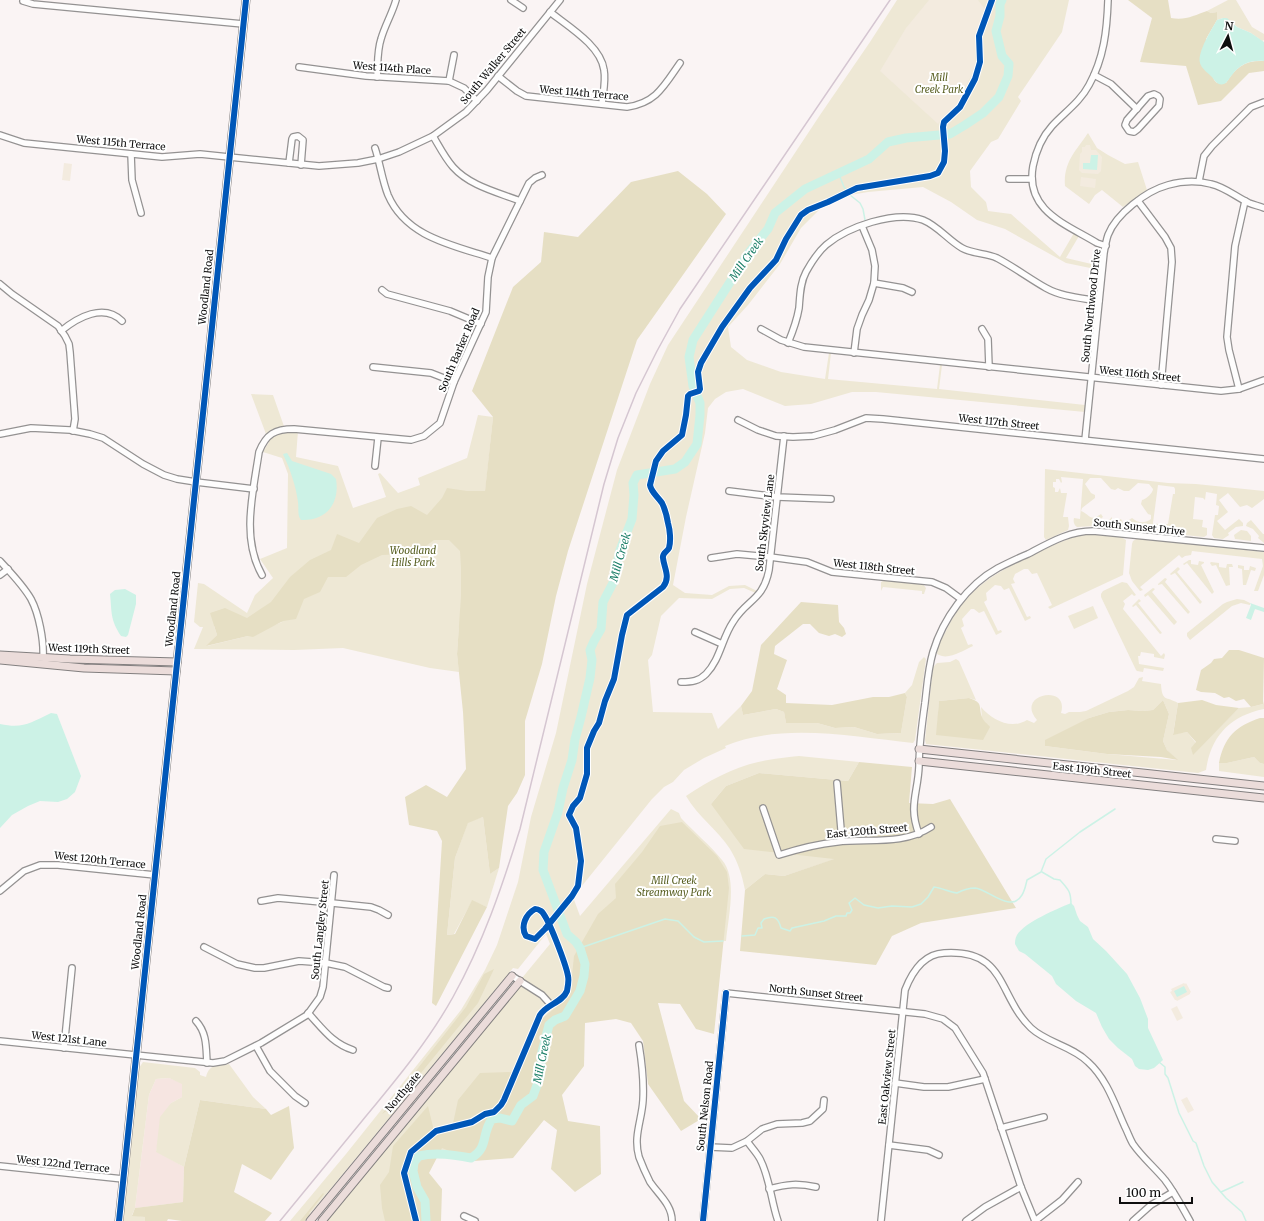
<svg xmlns="http://www.w3.org/2000/svg" width="1264" height="1221" font-family="Merriweather,serif">
<style>
.farmland{fill:#f6e5e1}
.green{fill:#eee8d5;fill-rule:evenodd}
.forest{fill:#e6dfc4}
.pitch{fill:#f3ebdf}
.water{fill:#ccf2e6}
.lines{fill:none;stroke-linecap:round;stroke-linejoin:round}
.stream{stroke:#ccf2e6;stroke-width:1.5}
.river{stroke:#ccf2e6;stroke-width:9}
.minor-casing{stroke:#949292;stroke-width:8}
.major-casing{stroke:#827f7f;stroke-width:9}
.minor{stroke:#fefdfd;stroke-width:5.5}
.major{stroke:#ebdcda;stroke-width:7}
.rail{stroke:#d5c6d1;stroke-width:1.5}
.cycleway-casing{stroke:#fff;stroke-width:8}
.cycleway{stroke:#0057b8;stroke-width:6}
.labels{text-anchor:middle;dominant-baseline:central;stroke-width:4;stroke-linejoin:round;paint-order:stroke}
.street-label{font-size:10px;fill:#0e0e0e;stroke:#fff}
.park-label{font-size:10px;font-style:italic;fill:#596023;stroke:#fff}
.water-label{font-size:11px;font-style:italic;fill:#1f816a;stroke:#fff}
</style>
<rect width="100%" height="100%" fill="#faf4f4"/>
<polygon class="farmland" points="169,1078 182,1083 182,1097 171,1103 156,1151 184,1167 183,1202 135,1208 149,1095 156,1079"/>
<g class="green">
<path d="M897,0H1069L1062,32L1018,97L1021,101L998,139L991,142L970,171L971,187L986,202L988,211L1011,214L1060,257L1074,233L1079,236L1066,258L1100,266V270L1066,263L1005,229L977,220L951,202L923,187L868,192L850,195L820,207V209L801,228L780,264L748,305L728,327L731,347L747,360L781,372L825,379L829,353H831L828,379L937,389L940,365H942L939,389L1085,405V412L876,392H852L811,404L785,406L743,389L726,392L715,399L708,408L705,433L686,517L673,585L685,593L712,595L729,586L745,585L759,592L758,594L744,588L730,589L712,599L679,598L661,616L652,655L648,660L653,712L712,713L718,729L741,706L743,715L776,709L784,712L786,723H817L835,728L854,727L877,734L901,733L907,697L905,693L912,685L919,662L924,657L926,659L915,740L913,743C854,737 782,722 725,746L726,748L704,758L684,770L673,782L664,787L652,799L573,897L580,916L671,809L679,813L681,818C694,832 710,845 722,860C738,878 728,918 726,941L620,935L471,1158L455,1155H444L430,1154L426,1221H322L550,944L546,934L518,969L513,968L304,1221H290L346,1154L461,1010L485,970L497,945L518,882L531,817L556,733L587,584L617,470L650,384L668,345L820,115L870,42Z"/>
<polygon points="1228,0 1236,0 1252,27 1264,34 1264,40 1262,41 1251,33 1237,27 1233,23 1223,18 1217,20 1217,12 1211,13 1207,11"/>
<path d="M1088,133L1097,148L1108,155L1125,164L1138,162L1147,190L1123,207L1102,190L1095,195L1089,204L1065,186C1063,162 1076,151 1088,133Z"/>
<path d="M251,394L273,395L286,432L298,431L296,457L338,466L353,508L386,497L378,474L380,473L398,493L420,485L418,478L467,458L478,415L493,417L471,627L459,626L457,654L459,672L430,668L343,648L294,650L194,649L203,627H200L194,622L198,583L204,584L247,613L255,595L273,578L260,559L287,548L288,474L282,458L263,452L269,442ZM282,622L248,636L207,646L217,635L214,626Z"/>
<path d="M1045,469L1168,483L1196,484L1264,491V499L1252,508L1247,505L1240,507L1228,493L1219,500L1228,512L1217,521L1225,530L1239,519L1243,523V526L1236,527L1228,533L1229,535L1223,539L1214,538L1212,535L1215,515H1218L1219,506L1216,505L1217,494L1206,492L1205,500L1203,498L1195,497L1193,519L1203,520L1202,527L1207,528V535L1204,537L1165,533L1163,530L1164,524H1168L1173,494H1175V489L1174,487L1158,485L1153,523L1158,524V530L1155,532L1137,530L1129,520L1132,518C1138,523 1144,524 1151,519V515L1148,514L1141,504L1142,500C1146,499 1153,493 1153,489L1149,484L1138,483L1129,491H1124L1118,488L1115,490L1111,489L1101,478H1090L1085,484L1091,493L1095,495V498L1082,508L1081,511C1091,515 1089,522 1101,514L1103,517L1095,523L1094,526L1077,527C1074,525 1073,522 1074,518L1080,519L1083,479L1061,477L1062,482L1061,483L1059,479H1056V482H1053V487L1055,488V492H1058L1060,488L1061,493H1067L1063,517H1068L1069,526L1068,530L1046,540L1044,537Z"/>
<polygon points="1112,517 1112,519 1119,520 1121,519 1126,528 1124,529 1106,527 1105,524"/>
<polygon points="1251,520 1263,534 1264,534 1264,543 1258,538 1259,536 1253,529 1246,526 1247,523"/>
<polygon points="1241,530 1247,531 1251,536 1251,541 1235,539 1234,535"/>
<path d="M1086,534L1121,537L1126,540L1123,575L1050,609L1048,607L1052,605L1037,573L1032,574L1028,569H1024L1015,574L1013,579L1015,583L1011,584L1027,617L1030,616L1031,618L1025,621L1009,588L1004,590L1001,586L995,585L986,593L987,600L984,602L998,631L1001,630L1002,632L996,635L984,611L979,613L974,609H971L962,619L964,626L961,628L968,645L972,644L973,646C962,651 948,661 937,654C937,646 942,638 946,631C967,587 995,573 1037,553C1053,545 1068,538 1086,534Z"/>
<polygon points="1138,538 1264,552 1264,575 1258,591 1254,591 1263,566 1262,559 1192,551 1191,555 1185,556 1182,558 1179,555 1140,587 1143,590 1140,591 1132,581 1129,573 1132,544 1133,541"/>
<polygon points="1189,560 1191,560 1191,564 1198,565 1199,561 1204,562 1204,563 1201,565 1214,592 1212,594 1187,563 1184,565 1183,564"/>
<polygon points="1211,562 1219,563 1219,567 1226,568 1227,564 1232,564 1233,567 1229,567 1230,585 1226,586 1216,565 1212,566 1210,563"/>
<polygon points="1238,565 1244,566 1244,570 1249,570 1250,566 1256,568 1255,571 1251,570 1246,585 1243,585 1242,569 1238,568"/>
<polygon points="1178,567 1180,569 1177,572 1202,602 1200,604 1175,573 1171,575 1170,574"/>
<polygon points="1165,578 1167,579 1165,582 1190,612 1188,614 1162,584 1158,585 1158,584"/>
<polygon points="885,580 922,583 926,588 924,594 922,594 922,591 883,587 881,591 881,582"/>
<polygon points="1122,582 1127,583 1136,595 1134,596 1132,594 1123,601 1125,604 1123,609 1161,656 1164,653 1165,655 1164,659 1154,657 1154,654 1141,652 1140,656 1138,656 1139,664 1164,668 1163,671 1144,668 1143,672 1137,671 1136,670 1101,597 1101,594 1103,591"/>
<polygon points="1153,588 1155,589 1152,592 1177,622 1174,625 1148,595 1145,597 1144,595"/>
<polygon points="1139,599 1141,601 1138,603 1162,633 1160,634 1136,605 1133,607 1132,606"/>
<polygon points="1237,599 1244,600 1250,603 1250,605 1241,603 1232,606 1190,640 1187,636 1187,633 1223,604 1227,602"/>
<polygon points="1093,606 1098,618 1074,629 1068,616"/>
<path d="M956,659L959,661L976,700L969,698L939,701L937,735L982,718L981,707C992,720 1011,730 1027,720L1034,723L1037,720C1014,694 1070,683 1061,713L1065,714L1069,712H1080L1086,711L1128,691L1134,687L1139,678L1143,677L1142,681L1161,684C1162,702 1166,696 1178,703L1173,734L1187,732L1196,743L1193,754L1239,708L1251,707L1263,704L1264,701V709C1230,716 1211,736 1206,770L1198,773L926,744L925,740L933,667L937,663L950,662ZM1163,700L1169,714L1163,741L1167,750L1177,760L1107,754L1045,746L1089,718L1109,712L1128,710L1143,711L1153,710Z"/>
<path d="M799,756L859,762L848,781L759,773L726,786L711,804L835,859L784,876L765,874L745,890C742,875 738,862 730,849C718,830 698,817 686,796C711,779 738,765 768,760C778,758 789,757 799,756Z"/>
<polygon points="1254,757 1260,763 1264,764 1264,777 1219,771 1219,763 1227,763"/>
<polygon points="483,817 490,874 499,868 487,907 472,901 454,934 447,935 455,858 468,822"/>
<path d="M143,1062L195,1068L200,1072V1075L206,1077C210,1063 216,1067 229,1064L253,1097L266,1109L200,1100L184,1167L156,1152L160,1117L171,1103L182,1097V1084L169,1078L156,1079L149,1095L135,1208L132,1215L145,1217V1221H122L139,1068Z"/>
</g>
<g class="forest">
<path d="M1128,0H1168L1171,18C1185,21 1195,15 1207,11L1211,13L1217,12V20L1206,39L1214,80L1217,83H1226C1236,67 1245,60 1264,61V71L1249,73L1221,101L1198,105L1186,66L1140,62L1152,18Z"/>
<polygon points="678,171 707,194 726,214 637,340 568,551 556,596 542,664 525,721 525,775 517,793 508,806 499,868 490,874 483,817 468,823 455,858 447,935 455,934 472,900 487,907 436,1006 432,1003 442,841 437,831 409,825 405,797 426,785 447,797 466,769 463,712 457,654 461,596 461,568 460,551 449,540 434,540 426,546 405,554 382,555 361,565 346,577 328,577 320,592 304,599 296,619 283,621 253,637 248,636 206,646 217,635 210,613 225,608 247,618 271,602 290,577 310,560 331,550 337,534 359,543 377,518 397,509 411,506 427,515 442,498 447,488 467,491 485,491 493,417 472,391 513,287 541,262 544,232 578,237 631,182"/>
<polygon points="801,602 838,605 839,622 844,628 846,634 842,637 835,634 829,636 819,633 810,624 803,624 775,646 774,654 787,660 777,689 786,695 786,703 832,705 873,697 889,697 905,693 907,697 901,733 877,734 854,727 835,728 817,723 786,723 784,712 776,709 743,715 741,706 752,691 761,645"/>
<polygon points="1229,650 1239,650 1264,658 1263,704 1251,707 1244,699 1236,701 1229,697 1224,698 1215,693 1201,692 1196,690 1201,670 1211,663 1214,659 1222,658"/>
<path d="M969,698C984,703 978,706 982,717C983,721 988,724 990,727L983,740L936,735L939,701Z"/>
<polygon points="1163,700 1169,714 1163,741 1167,750 1178,760 1161,757 1107,754 1045,746 1045,740 1089,718 1109,712 1128,710 1143,711 1153,710"/>
<polygon points="1202,700 1216,705 1239,708 1193,755 1191,748 1196,742 1187,732 1173,735 1178,703"/>
<path d="M1260,718H1264V764L1260,763L1254,757L1227,763H1219C1224,737 1236,726 1260,718Z"/>
<polygon points="859,762 912,767 909,803 933,804 950,799 1016,908 921,923 892,936 876,965 740,951 745,890 765,874 784,876 834,859 744,849 711,804 726,786 759,773 848,781"/>
<polygon points="682,822 717,856 727,872 729,888 714,1034 696,1029 680,1004 658,1003 684,1101 701,1119 681,1131 648,1084 643,1041 631,1023 616,1019 585,1023 584,1066 562,1095 568,1121 600,1126 601,1174 575,1192 551,1169 557,1130 544,1120 513,1158 474,1161 442,1148 429,1173 442,1189 441,1221 385,1221 382,1208 380,1185 389,1172 393,1146 428,1106 435,1135 452,1128 458,1100 480,1073 512,1072 542,1019 570,995 574,956 598,914 616,898 615,884 642,852 660,826"/>
<polygon points="494,969 478,1003 394,1106 382,1114 466,1007 484,974"/>
<polygon points="200,1100 266,1109 271,1115 289,1106 294,1148 271,1180 242,1164 234,1192 272,1213 265,1221 182,1221 168,1219 167,1221 145,1221 145,1217 132,1216 135,1208 183,1202 184,1167"/>
<polygon points="323,1193 324,1194 309,1213 310,1214 305,1221 300,1221"/>
</g>
<g class="pitch">
<polygon points="929,0 978,0 985,9 975,37 975,64 973,72 956,107 948,112 938,124 880,71 906,28"/>
<polygon points="1086,145 1090,145 1091,150 1096,150 1102,157 1101,171 1098,174 1082,173 1079,170 1080,154 1082,152 1082,147 1085,147"/>
<polygon points="64,163 72,164 70,181 62,180"/>
<polygon points="1081,177 1096,179 1095,188 1080,186"/>
<polygon points="1184,983 1185,984 1186,983 1191,992 1190,993 1190,994 1177,1001 1176,1000 1175,1000 1170,992 1172,991 1171,989"/>
<polygon points="1177,1006 1183,1018 1177,1021 1171,1009"/>
<polygon points="1187,1097 1194,1110 1188,1113 1181,1100"/>
</g>
<g class="water">
<path d="M1223,18H1227L1237,27L1251,33L1264,42V61C1251,60 1240,64 1232,75C1229,78 1228,82 1224,84C1218,86 1215,81 1212,77C1208,73 1201,68 1200,63C1197,52 1212,29 1217,20Z"/>
<polygon points="1091,155 1098,155 1097,170 1083,169 1083,163 1090,163"/>
<path d="M287,453L292,461L331,474L336,479C340,503 327,521 301,520C297,515 299,509 298,502C296,486 290,469 283,454Z"/>
<path d="M125,589L136,595V604L128,635L126,637L121,636C110,619 112,613 110,594L115,590Z"/>
<polygon points="1250,603 1264,608 1264,612 1255,609 1251,620 1246,618 1251,605"/>
<path d="M51,713L57,714L81,776L75,792L67,799L58,802L40,801L28,806L12,815L0,828V724C23,729 30,723 51,713Z"/>
<path d="M1071,903L1074,906L1077,915L1080,921L1088,927L1093,939L1106,951L1127,974L1140,998L1148,1019V1028L1163,1060L1154,1068L1148,1070L1139,1069L1135,1066L1132,1059L1118,1048L1109,1039L1102,1027L1096,1013L1076,1001L1056,984L1052,976L1025,954L1019,951L1015,944C1015,942 1015,938 1017,935C1025,922 1057,909 1071,903Z"/>
<polygon points="1184,986 1187,992 1177,997 1174,991"/>
</g>
<g class="lines">
<g class="stream">
<polyline points="838,172 844,187 850,195 860,203 863,209 865,220"/>
<path d="M1042,872L1054,879L1060,880C1069,890 1071,892 1071,905"/>
<path d="M742,936L755,935L758,928H762L761,923L764,919C774,915 778,917 781,928L790,931L792,928L824,921L836,916H846L847,913H850L852,910L849,903L855,898L864,905L878,908L892,906L912,907L921,904L928,897L934,887C942,888 949,892 957,893C963,890 968,888 975,888C988,889 1011,914 1022,895C1025,890 1026,884 1027,880L1041,872L1046,859L1080,832L1115,809"/>
<polyline points="580,948 665,919 678,921 694,937 704,942 723,941"/>
<polyline points="1159,1062 1165,1067 1165,1074 1168,1078 1179,1113 1193,1141 1196,1143 1204,1166 1212,1182 1226,1198 1242,1212 1246,1221"/>
<polyline points="1221,1192 1243,1182"/>
</g>
<path class="river" d="M426,1221L425,1201L417,1187L413,1171L414,1162L419,1156C436,1152 454,1155 471,1158C489,1148 481,1134 492,1119L500,1118L512,1121L521,1105L533,1096L540,1077L542,1052L549,1025L555,1020L565,1016L580,991L584,976L585,964L580,948L576,942L567,934L543,870L544,852L558,812L563,788L572,760L575,739L581,717L590,678L592,660L590,650L594,641L601,629L603,602L613,583L620,550L632,519L634,495L633,483L637,475L675,469L685,462L697,444L700,415V403L693,386L689,357L693,340L750,251L768,229L775,213L805,189L869,159L888,142L906,138L950,134L965,125L983,113L999,97L1008,76L1009,64L1002,56L996,31L1000,16V4L1002,0"/>
<g class="minor-casing">
<g id="minor">
<polyline points="511,0 523,8"/>
<polyline points="23,1 33,4 243,24"/>
<path d="M550,12C569,27 601,46 604,70C606,81 603,93 602,104"/>
<polyline points="299,67 366,76 449,81 464,88 477,101"/>
<polyline points="1094,75 1111,84 1137,109"/>
<path d="M498,76L517,91L526,96L627,107C656,103 664,86 680,63"/>
<path d="M377,77C378,64 377,51 381,39C385,25 392,14 396,0"/>
<polyline points="449,81 454,55"/>
<polygon points="1154,94 1158,96 1160,99 1159,106 1138,129 1134,132 1129,131 1125,125 1127,120 1148,96"/>
<polyline points="0,135 24,143 162,157 200,154 319,166 358,163 378,159 399,152 433,136 466,112 487,90 560,0"/>
<path d="M433,136C439,146 445,158 453,167C470,186 497,192 520,201"/>
<path d="M375,148C380,163 382,180 388,195C406,237 452,245 492,258"/>
<polyline points="131,154 132,180 141,213"/>
<polyline points="289,163 292,139 293,137 298,136 303,140 301,165"/>
<polyline points="1009,179 1032,179"/>
<polyline points="1199,181 1204,156 1212,146 1251,107 1264,102"/>
<polyline points="1138,201 1165,237 1171,248 1172,262 1161,385"/>
<path d="M1106,246L1097,243C1066,224 1025,211 1033,166C1036,151 1042,137 1052,126C1065,112 1080,102 1089,85C1104,58 1107,30 1108,0"/>
<polyline points="874,283 903,288 912,292"/>
<polyline points="0,284 12,294 58,326 65,336 69,344 70,352 75,419 73,431"/>
<polyline points="382,290 387,294 450,311 481,324"/>
<polyline points="761,329 781,340 804,347 1221,391 1239,389 1264,380"/>
<polyline points="982,329 988,339 989,367"/>
<path d="M61,331C78,317 104,303 122,321"/>
<path d="M788,343C793,331 797,320 799,308C800,296 800,283 806,272C811,263 818,252 826,245C847,227 895,210 923,220C938,226 948,240 962,248C973,254 986,253 997,258C1014,267 1030,279 1046,288C1062,297 1082,298 1099,301"/>
<polyline points="854,353 857,329 862,315 869,300 874,283 875,266 872,250 862,226"/>
<polyline points="373,367 431,373 454,382"/>
<polyline points="1239,389 1229,350 1227,337 1235,246 1245,201"/>
<polyline points="738,420 758,430 776,436 793,437 813,436 835,430 866,418 883,419 1264,459"/>
<polyline points="0,434 31,428 70,430 90,434 103,438 143,464 164,475 177,479 196,482 254,489"/>
<path d="M1085,440L1104,253C1105,247 1106,241 1108,235C1116,214 1146,191 1168,185C1182,181 1196,180 1211,184C1225,187 1236,197 1249,203C1254,205 1259,206 1264,208"/>
<polyline points="375,466 378,438"/>
<polyline points="729,491 777,497 831,499"/>
<polyline points="711,558 737,554 770,557 807,562 832,572 932,582 946,588 961,599"/>
<path d="M0,561C11,573 23,585 31,599C39,614 44,641 43,657"/>
<polyline points="0,575 8,569"/>
<path d="M262,575C241,538 253,493 259,452C266,434 275,429 294,429L411,440L424,436L440,423L454,382L486,312L488,277L492,258L529,183L535,178L542,175"/>
<polyline points="695,632 722,644"/>
<path d="M681,682C692,682 699,681 706,674C720,660 722,638 733,622C747,599 763,601 769,570L784,436"/>
<polyline points="837,783 842,841"/>
<path d="M763,808L779,855C798,849 817,844 837,842C868,838 902,846 931,827"/>
<path d="M919,834C908,806 918,793 919,766C919,745 922,724 925,703C927,686 928,669 933,652C943,619 967,585 998,568C1008,563 1018,558 1028,554C1049,543 1069,531 1093,531L1264,548"/>
<polyline points="1216,839 1235,841"/>
<polyline points="0,891 24,871 40,865 58,865 155,875"/>
<polyline points="261,901 278,898 332,903 371,907 379,910 388,915"/>
<polyline points="204,947 237,964 255,968 264,968 299,961 326,963 345,967 384,987 388,988"/>
<polyline points="512,976 542,995 551,1005"/>
<path d="M308,1013C323,1029 332,1043 353,1050"/>
<path d="M196,1021C207,1033 206,1047 207,1063"/>
<polyline points="0,1041 213,1063 225,1061 261,1043 307,1015 320,997 323,987 334,875"/>
<path d="M639,1045C642,1063 644,1081 643,1100C642,1120 633,1136 639,1157C642,1165 646,1174 650,1182C659,1195 672,1205 672,1221"/>
<polyline points="256,1046 270,1071 295,1096 305,1103"/>
<polyline points="64,1048 72,968"/>
<polyline points="895,1083 924,1087 948,1087 985,1079"/>
<polyline points="1001,1128 1044,1117"/>
<path d="M747,1141C751,1147 757,1153 760,1159C770,1178 771,1201 778,1221"/>
<polyline points="889,1145 928,1150 939,1155"/>
<polyline points="710,1147 732,1148 747,1141 762,1129 777,1124 802,1123 810,1121 823,1109 824,1100"/>
<polyline points="0,1166 123,1179"/>
<path d="M769,1189C787,1184 798,1183 816,1187"/>
<polyline points="464,1216 475,1221"/>
<polyline points="703,1221 726,993 925,1014 943,1019 955,1028 983,1073 1021,1187 1035,1221"/>
<path d="M881,1221L905,990C912,972 923,954 944,953C1007,949 997,995 1031,1028C1047,1043 1072,1046 1088,1062C1107,1079 1115,1105 1125,1127C1128,1133 1130,1139 1133,1144C1142,1157 1154,1167 1165,1180C1175,1193 1182,1207 1190,1221"/>
<polyline points="966,1221 985,1207 1021,1187"/>
<polyline points="1035,1221 1062,1200 1078,1182"/>
<polyline points="1133,1221 1151,1205 1173,1192"/>
</g>
</g>
<g class="major-casing">
<g id="major">
<polyline points="0,655 70,659 177,662"/>
<polyline points="0,660 84,668 176,671"/>
<polyline points="919,749 1264,786"/>
<polyline points="919,761 1264,798"/>
<polyline points="119,1221 246,0"/>
<polyline points="310,1221 512,976"/>
<polyline points="322,1221 520,981"/>
</g>
</g>
<use href="#minor" class="minor"/>
<use href="#major" class="major"/>
<path class="rail" d="M280,1221C307,1188 335,1154 362,1121C395,1081 428,1042 453,997C483,943 502,887 520,829L604,484L618,438L636,393L657,351L680,309L890,0"/>
<g class="cycleway-casing">
<g id="cycleway">
<polyline points="119,1221 246,0"/>
<path d="M416,1221L404,1173L411,1152L436,1131L472,1122L485,1114L494,1112L501,1105L504,1100L540,1015C547,1004 562,1003 567,991C568,986 569,980 568,976C566,965 548,916 541,911C538,909 538,909 535,909C526,914 520,926 526,936L535,939L545,929L572,896L578,886L581,861L576,828L569,815L573,806L580,798L587,774V748L594,731L599,723L605,701L614,679L622,635L627,615L663,587C671,577 664,568 663,558C662,553 667,552 669,548C671,541 670,530 668,523C667,517 665,509 662,503C658,497 651,492 650,485L656,461L663,451L682,435L686,415L688,396L690,394L699,391L700,389L698,372L701,363L722,327L750,288L776,260L786,239L801,215L808,210L828,202L857,188L930,176L938,173L944,162L945,151L943,127L944,122L960,107L975,79L980,62L979,36L992,0"/>
<polyline points="703,1221 726,993"/>
</g>
</g>
<use href="#cycleway" class="cycleway"/>
</g>
<g class="labels">
<g class="street-label">
<text transform="translate(493 66) rotate(-50)">South Walker Street</text>
<text transform="translate(392 68) rotate(4)">West 114th Place</text>
<text transform="translate(584 93) rotate(5)">West 114th Terrace</text>
<text transform="translate(121 143) rotate(5)">West 115th Terrace</text>
<text transform="translate(206 287) rotate(-84)">Woodland Road</text>
<text transform="translate(1091 306) rotate(-84)">South Northwood Drive</text>
<text transform="translate(459 350) rotate(-67)">South Barker Road</text>
<text transform="translate(1140 374) rotate(6)">West 116th Street</text>
<text transform="translate(999 422) rotate(6)">West 117th Street</text>
<text transform="translate(765 523) rotate(-83)">South Skyview Lane</text>
<text transform="translate(1139 527) rotate(6)">South Sunset Drive</text>
<text transform="translate(874 567) rotate(6)">West 118th Street</text>
<text transform="translate(173 609) rotate(-84)">Woodland Road</text>
<text transform="translate(89 649) rotate(2)">West 119th Street</text>
<text transform="translate(1092 770) rotate(6)">East 119th Street</text>
<text transform="translate(867 831) rotate(-5)">East 120th Street</text>
<text transform="translate(100 860) rotate(6)">West 120th Terrace</text>
<text transform="translate(320 930) rotate(-84)">South Langley Street</text>
<text transform="translate(139 932) rotate(-84)">Woodland Road</text>
<text transform="translate(816 993) rotate(6)">North Sunset Street</text>
<text transform="translate(69 1039) rotate(6)">West 121st Lane</text>
<text transform="translate(887 1077) rotate(-84)">East Oakview Street</text>
<text transform="translate(403 1092) rotate(-50)">Northgate</text>
<text transform="translate(705 1106) rotate(-84)">South Nelson Road</text>
<text transform="translate(63 1164) rotate(6)">West 122nd Terrace</text>
</g>
<g class="park-label">
<text x="939" y="77">Mill<tspan x="939" dy="12">Creek Park</tspan></text>
<text x="413" y="550">Woodland<tspan x="413" dy="12">Hills Park</tspan></text>
<text x="674" y="880">Mill Creek<tspan x="674" dy="12">Streamway Park</tspan></text>
</g>
<g class="water-label">
<text transform="translate(746 259) rotate(-55)">Mill Creek</text>
<text transform="translate(620 557) rotate(-74)">Mill Creek</text>
<text transform="translate(542 1059) rotate(-78)">Mill Creek</text>
</g>
</g>
<g transform="translate(1228 36) rotate(6)" stroke="#ffffff" stroke-width="3" paint-order="stroke">
<path d="M0-3L7 15L0 10L-7 15Z" fill="#0e0e0e"/>
<text y="-6" font-size="11" font-weight="bold" text-anchor="middle" fill="#0e0e0e">N</text>
</g>
<path d="M1120 1197v6h72v-6" fill="none" stroke="#0e0e0e" stroke-width="2"/>
<text x="1126" y="1197" font-size="12" fill="#0e0e0e" stroke="#ffffff" stroke-width="3" paint-order="stroke">100 m</text>
</svg>
